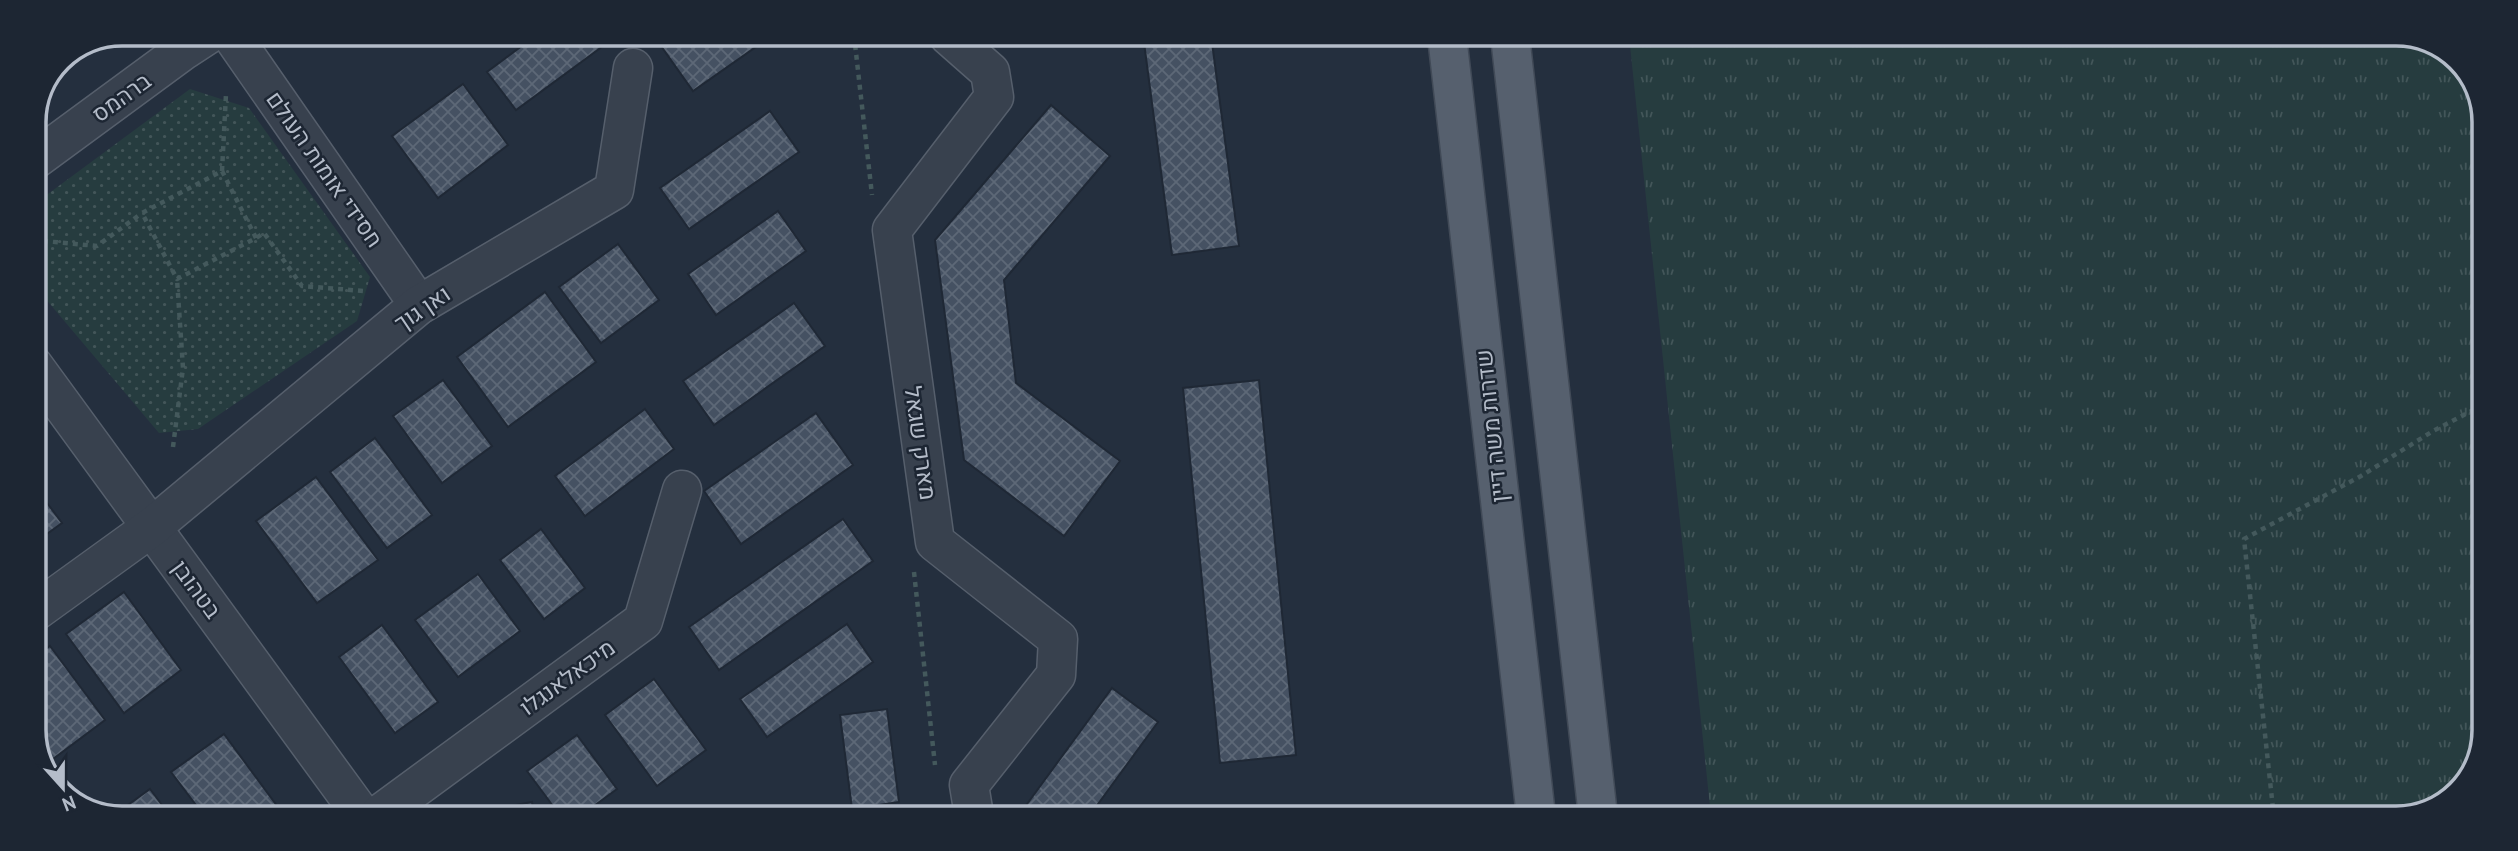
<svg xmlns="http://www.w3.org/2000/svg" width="2518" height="851" font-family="'PT Sans',Heebo,sans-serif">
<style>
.grass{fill:url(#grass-tufts)}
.park{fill:url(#park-dots)}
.building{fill:url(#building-cross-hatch);stroke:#1f2835;stroke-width:2}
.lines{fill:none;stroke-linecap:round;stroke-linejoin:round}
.minor-casing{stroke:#565f6c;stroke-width:41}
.major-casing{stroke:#414a57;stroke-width:41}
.path{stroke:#44595c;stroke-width:4.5;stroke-dasharray:5 5;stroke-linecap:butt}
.minor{stroke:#38414e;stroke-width:38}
.major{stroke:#56606e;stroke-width:38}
.labels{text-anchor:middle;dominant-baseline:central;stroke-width:5;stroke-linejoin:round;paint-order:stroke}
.street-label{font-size:23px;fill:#b4bcc9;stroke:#1d2633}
.rim{fill:none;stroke:#b4bcc9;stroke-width:3.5}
</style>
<defs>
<pattern id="grass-tufts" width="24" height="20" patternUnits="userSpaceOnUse" patternTransform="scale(1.75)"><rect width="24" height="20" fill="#263c3f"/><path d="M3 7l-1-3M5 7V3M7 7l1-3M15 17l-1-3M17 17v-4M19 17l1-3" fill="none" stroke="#435659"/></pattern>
<pattern id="park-dots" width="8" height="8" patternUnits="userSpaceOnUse" patternTransform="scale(1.75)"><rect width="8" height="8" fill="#263c3f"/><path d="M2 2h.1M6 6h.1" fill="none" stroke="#435659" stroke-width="1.8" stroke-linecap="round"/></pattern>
<pattern id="building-cross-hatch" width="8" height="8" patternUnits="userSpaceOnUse" patternTransform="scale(1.75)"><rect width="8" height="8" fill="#455162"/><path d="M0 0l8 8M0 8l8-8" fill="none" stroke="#5d6877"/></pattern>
</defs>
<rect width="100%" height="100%" fill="#242f3e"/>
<polygon class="grass" points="1629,36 2424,38 2466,67 2485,115 2480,757 2450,800 2397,818 1711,816"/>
<polygon class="park" points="190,89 249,108 370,277 357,321 198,429 159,433 33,284 33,205"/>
<g class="building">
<polygon points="538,34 618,34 618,35 516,110 487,72"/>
<polygon points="677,34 773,35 693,91 661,46"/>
<polygon points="1143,35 1211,35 1239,246 1172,255"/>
<polygon points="463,84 508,145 438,198 392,136"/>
<polygon points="1051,105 1110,156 1004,280 1016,383 1120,461 1064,536 964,460 935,240"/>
<polygon points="770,111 799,152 689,229 660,188"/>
<polygon points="778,211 806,251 716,315 688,274"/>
<polygon points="618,244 659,300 601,343 559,287"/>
<polygon points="545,292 596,362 508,427 457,357"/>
<polygon points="794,303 825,346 714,425 683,381"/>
<polygon points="443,380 492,446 442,483 393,416"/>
<polygon points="1259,380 1296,755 1220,763 1183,388"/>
<polygon points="645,409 674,449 585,516 555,476"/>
<polygon points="816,413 853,465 741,544 704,491"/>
<polygon points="375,438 432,515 387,548 330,472"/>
<polygon points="316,477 378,560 317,603 256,521"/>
<polygon points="33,484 62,523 33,544"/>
<polygon points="843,519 873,561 719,670 689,627"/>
<polygon points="541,529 585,588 544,619 500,560"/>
<polygon points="478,574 520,631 458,677 415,620"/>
<polygon points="124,592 181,670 124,713 66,634"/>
<polygon points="847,624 873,662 767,737 740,699"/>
<polygon points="382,625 438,702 395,733 339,657"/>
<polygon points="50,646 105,720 45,765 33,736 33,658"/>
<polygon points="654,679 706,750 657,786 605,715"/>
<polygon points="1112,688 1158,722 1090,815 1019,815"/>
<polygon points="887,709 899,802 852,809 840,715"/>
<polygon points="224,734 283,814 202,813 171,772"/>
<polygon points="577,735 617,789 583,814 559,814 527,771"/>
<polygon points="150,789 168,813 117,813"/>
<polygon points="532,802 534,814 480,814 480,812"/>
</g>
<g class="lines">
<g class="minor-casing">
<g id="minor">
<polyline points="230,33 419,305"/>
<polyline points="948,35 990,72 994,97 892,230 935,542 1058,639 1056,675 969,785 974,815"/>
<polyline points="33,161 184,50 210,33"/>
<polyline points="33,365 361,814"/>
<polyline points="33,613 152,527 419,305 614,190 633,68"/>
<polyline points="380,814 643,621 682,490"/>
</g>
</g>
<g class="major-casing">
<g id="major">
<polyline points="1447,36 1536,816"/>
<polyline points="1510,36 1598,816"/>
</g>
</g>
<g class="path">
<polyline points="854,35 872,195"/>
<polyline points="222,171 226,94 228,93"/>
<polyline points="256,238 222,171 142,213 177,279 256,238 264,233 302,286 363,291"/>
<polyline points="33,240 97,246 142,213"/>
<polyline points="173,447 183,368 177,279"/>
<polyline points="914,572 935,765"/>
<polyline points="2274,817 2302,818"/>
<polyline points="2274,818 2244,539 2361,476 2433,431 2483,405"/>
</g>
<use href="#minor" class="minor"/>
<use href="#major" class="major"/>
</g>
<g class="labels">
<g class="street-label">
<text transform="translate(121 97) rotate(-36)">ברהמס</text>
<text transform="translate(325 169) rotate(55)">חסידי אומות העולם</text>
<text transform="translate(422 308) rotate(-34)">ואן גוך</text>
<text transform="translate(1491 426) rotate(-96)">שדרות משה דיין</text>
<text transform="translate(921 443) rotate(82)">מארק שגאל</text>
<text transform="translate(197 589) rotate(54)">בטהובן</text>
<text transform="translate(567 677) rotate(-36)">מיכאלאנגלו</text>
</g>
</g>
<path d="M0 0H2518V851H0ZM122 46H2396A76 76 0 0 1 2472 122V730A76 76 0 0 1 2396 806H122A76 76 0 0 1 46 730V122A76 76 0 0 1 122 46Z" fill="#1d2633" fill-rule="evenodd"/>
<path class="rim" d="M122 46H2396A76 76 0 0 1 2472 122V730A76 76 0 0 1 2396 806H122A76 76 0 0 1 46 730V122A76 76 0 0 1 122 46Z"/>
<g transform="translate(63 788) rotate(159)" stroke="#1d2633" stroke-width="5" paint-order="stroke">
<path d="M0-5L12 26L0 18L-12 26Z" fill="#b4bcc9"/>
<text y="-10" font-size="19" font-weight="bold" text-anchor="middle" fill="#b4bcc9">N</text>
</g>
</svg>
